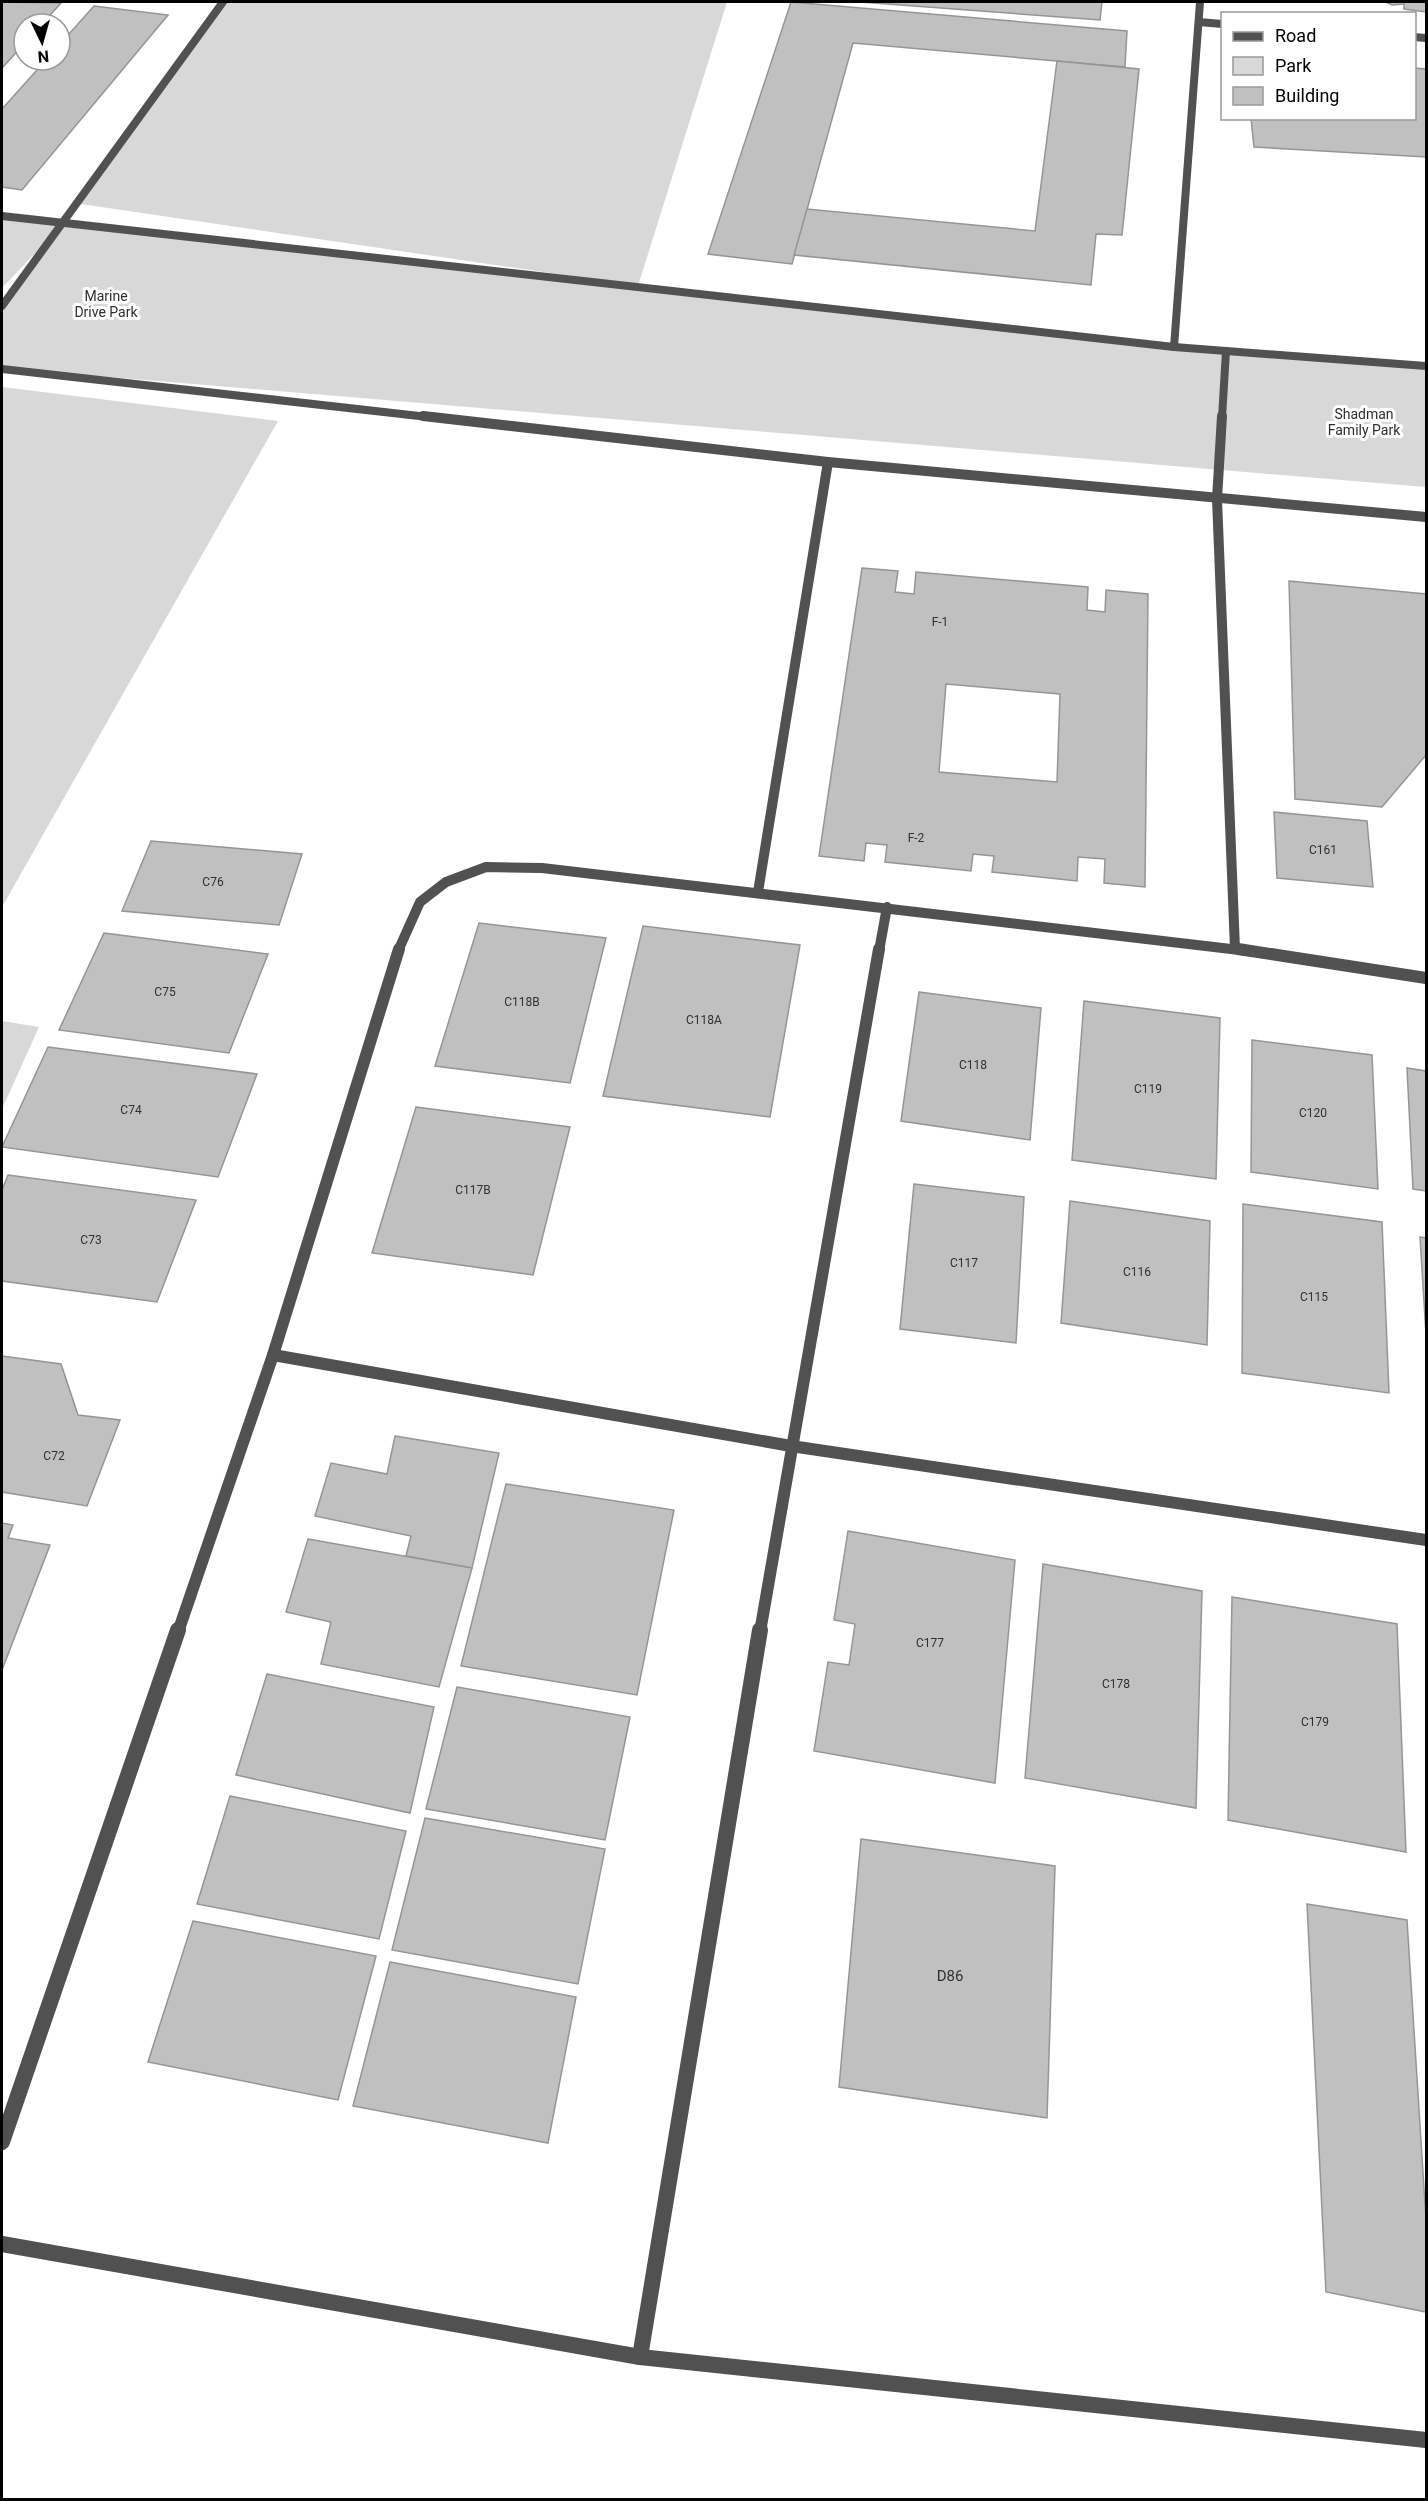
<svg xmlns="http://www.w3.org/2000/svg" width="1428" height="2501" font-family="Roboto,sans-serif">
<style>
.green{fill:#d8d8d8}
.building{fill:#c0c0c0;stroke:#959595;stroke-width:1.5;fill-rule:evenodd}
.lines{fill:none;stroke-linecap:round;stroke-linejoin:round}
.street-far3{stroke:#515151;stroke-width:8}
.street-far2{stroke:#515151;stroke-width:10}
.street-far1{stroke:#515151;stroke-width:12}
.street{stroke:#515151;stroke-width:16}
.labels{text-anchor:middle;dominant-baseline:central;stroke-width:6;stroke-linejoin:round;paint-order:stroke}
.number-label{font-size:12px;fill:#303030}
.far-park-label{font-size:14px;fill:#2f2f2f;stroke:#fff}
.near-number-label{font-size:15px;fill:#303030}
</style>
<rect width="100%" height="100%" fill="#fff"/>
<g class="green">
<polygon points="224,2 727,2 638,286 74,203"/>
<polygon points="2,218 1226,351 1426,366 1426,487 2,368 2,306 55,232 2,288"/>
<polygon points="2,387 278,421 2,907"/>
<polygon points="2,1021 39,1027 2,1109"/>
</g>
<g class="building">
<polygon points="2,2 61,3 42,24 24,24 24,44 2,68"/>
<polygon points="791,2 1127,31 1125,67 853,43 792,264 708,254"/>
<polygon points="860,2 1102,2 1100,20"/>
<polygon points="1386,2 1426,2 1426,12 1404,9 1404,4 1392,5"/>
<polygon points="94,6 168,15 22,190 2,187 2,109 46,60 60,60 60,44"/>
<polygon points="1057,61 1139,69 1122,235 1096,234 1091,285 794,255 807,209 1035,231"/>
<polygon points="1414,68 1426,69 1426,157 1254,147 1251,118 1414,118"/>
<path d="M862,568L898,571L895,592L914,594L916,572L1088,587L1087,610L1105,612L1106,590L1148,594L1145,887L1104,883L1105,859L1078,857L1077,881L992,872L994,856L973,854L971,871L885,862L887,845L866,843L864,861L819,856ZM946,684L1060,694L1057,782L939,772Z"/>
<polygon points="1289,581 1426,594 1426,755 1382,807 1295,799"/>
<polygon points="1274,812 1367,821 1373,887 1277,878"/>
<polygon points="151,841 302,854 279,925 122,911"/>
<polygon points="479,923 606,938 570,1083 435,1066"/>
<polygon points="643,926 800,945 770,1117 603,1096"/>
<polygon points="104,933 268,954 229,1053 59,1030"/>
<polygon points="919,992 1041,1008 1030,1140 901,1121"/>
<polygon points="1084,1001 1220,1018 1216,1179 1072,1160"/>
<polygon points="1252,1040 1372,1055 1378,1189 1251,1172"/>
<polygon points="48,1047 257,1074 218,1177 2,1147"/>
<polygon points="1407,1068 1426,1071 1426,1191 1413,1189"/>
<polygon points="416,1107 570,1127 533,1275 372,1253"/>
<polygon points="8,1175 196,1200 157,1302 2,1281 2,1190"/>
<polygon points="914,1184 1024,1197 1016,1343 900,1329"/>
<polygon points="1070,1201 1210,1221 1207,1345 1061,1323"/>
<polygon points="1243,1204 1382,1222 1389,1393 1242,1373"/>
<polygon points="1420,1237 1426,1238 1426,1335"/>
<polygon points="2,1356 61,1364 78,1415 120,1420 87,1506 2,1492"/>
<polygon points="395,1436 499,1453 472,1568 406,1556 411,1536 315,1516 331,1463 387,1474"/>
<polygon points="506,1484 674,1510 637,1695 461,1666"/>
<polygon points="2,1523 13,1525 8,1538 50,1545 2,1670"/>
<polygon points="848,1531 1015,1560 995,1783 814,1751 828,1662 849,1665 855,1624 834,1620"/>
<polygon points="308,1539 472,1568 439,1687 321,1664 331,1622 286,1612"/>
<polygon points="1043,1564 1202,1591 1196,1808 1025,1778"/>
<polygon points="1232,1597 1397,1624 1406,1852 1228,1820"/>
<polygon points="267,1674 434,1707 410,1813 236,1775"/>
<polygon points="457,1687 630,1717 605,1840 426,1809"/>
<polygon points="230,1796 406,1831 379,1939 197,1904"/>
<polygon points="425,1818 605,1849 578,1984 392,1950"/>
<polygon points="861,1839 1055,1866 1047,2118 839,2087"/>
<polygon points="1307,1904 1407,1920 1426,2220 1426,2312 1326,2292"/>
<polygon points="193,1921 376,1956 338,2100 148,2062"/>
<polygon points="390,1962 576,1997 548,2143 353,2106"/>
</g>
<g class="lines">
<g class="street-far3">
<polyline points="1199,22 1222,24"/>
<polyline points="1414,37 1426,38"/>
<polyline points="2,216 1174,347 1426,366"/>
<polyline points="2,306 223,2"/>
<polyline points="1174,347 1200,2"/>
<polyline points="2,369 437,418"/>
<polyline points="1222,418 1226,351"/>
</g>
<g class="street-far2">
<polyline points="423,416 828,462 1426,517"/>
<polyline points="1222,416 1217,499 1235,949"/>
<polyline points="758,892 828,462"/>
<polyline points="398,951 420,902 446,882 486,867 542,868 1248,951"/>
<polyline points="879,951 887,907"/>
</g>
<g class="street-far1">
<polyline points="1238,949 1426,978"/>
<polyline points="273,1355 791,1446 1426,1540"/>
<polyline points="178,1632 273,1355 399,949"/>
<polyline points="760,1632 879,949"/>
</g>
<g class="street">
<polyline points="2,2142 178,1630"/>
<polyline points="2,2244 640,2357 1426,2440"/>
<polyline points="640,2357 760,1630"/>
</g>
</g>
<g class="labels">
<g class="number-label">
<text x="940" y="622">F-1</text>
<text x="916" y="838">F-2</text>
<text x="1323" y="850">C161</text>
<text x="213" y="882">C76</text>
<text x="165" y="992">C75</text>
<text x="522" y="1002">C118B</text>
<text x="704" y="1020">C118A</text>
<text x="973" y="1065">C118</text>
<text x="1148" y="1089">C119</text>
<text x="131" y="1110">C74</text>
<text x="1313" y="1113">C120</text>
<text x="473" y="1190">C117B</text>
<text x="91" y="1240">C73</text>
<text x="964" y="1263">C117</text>
<text x="1137" y="1272">C116</text>
<text x="1314" y="1297">C115</text>
<text x="54" y="1456">C72</text>
<text x="930" y="1643">C177</text>
<text x="1116" y="1684">C178</text>
<text x="1315" y="1722">C179</text>
</g>
<g class="far-park-label">
<text x="106" y="296">Marine<tspan x="106" dy="16">Drive Park</tspan></text>
<text x="1364" y="414">Shadman<tspan x="1364" dy="16">Family Park</tspan></text>
</g>
<g class="near-number-label">
<text x="950" y="1976">D86</text>
</g>
</g>
<rect width="1428" height="2501" fill="none" stroke="#000000" stroke-width="6"/>
<rect x="1221" y="12" width="195" height="108" fill="#ffffff" stroke="#999999" stroke-width="1.5"/>
<rect x="1233" y="32" width="30" height="9" fill="#515151" stroke="#999999" stroke-width="1.5"/>
<text x="1275" y="42" font-size="18" fill="#000000">Road</text>
<rect x="1233" y="57" width="30" height="18" fill="#d8d8d8" stroke="#999999" stroke-width="1.5"/>
<text x="1275" y="72" font-size="18" fill="#000000">Park</text>
<rect x="1233" y="87" width="30" height="18" fill="#c0c0c0" stroke="#999999" stroke-width="1.5"/>
<text x="1275" y="102" font-size="18" fill="#000000">Building</text>
<g transform="translate(42 42) rotate(175)"><circle r="28" fill="#ffffff" stroke="#999999" stroke-width="1.5"/>
<path d="M0-4.5L10 22L0 15L-10 22Z" fill="#000000"/>
<text y="-9" font-size="16" font-weight="bold" text-anchor="middle" fill="#000000">N</text>
</g>
</svg>
